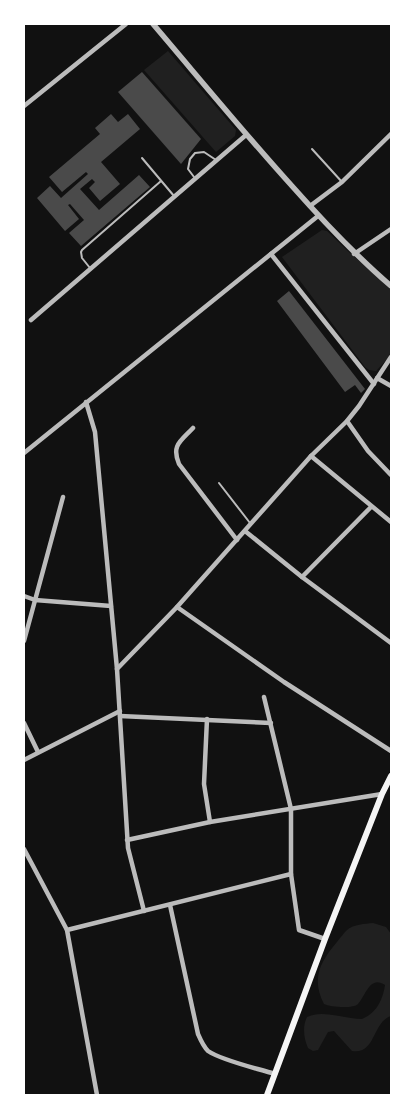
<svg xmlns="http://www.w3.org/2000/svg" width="415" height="1119" font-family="Jost,sans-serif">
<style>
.green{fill:#202020}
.building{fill:#4a4a4a}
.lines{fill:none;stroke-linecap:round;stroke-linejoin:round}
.service{stroke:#bcbcbc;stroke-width:2}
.minor{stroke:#bcbcbc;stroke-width:4.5}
.tertiary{stroke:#bcbcbc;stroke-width:5.5}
.secondary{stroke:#f5f5f5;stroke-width:6}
</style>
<rect width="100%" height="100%" fill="#111"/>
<g class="green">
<polygon points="168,51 236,130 235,136 216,152 144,70"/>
<polygon points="322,230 327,231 351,254 391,288 391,355 376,371 369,370 365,367 282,257"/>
<path d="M373,923L386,927L391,934V1016C372,1022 376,1055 352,1051L334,1031L328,1032L318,1050L313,1051L308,1048C304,1039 302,1027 307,1017C323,1009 344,1019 362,1019C377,1013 383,999 385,985C370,975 366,995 358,1004C353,1009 330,1007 324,1004C311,979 320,962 337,942C340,938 344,933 347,930C354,924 365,924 373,923Z"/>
</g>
<g class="building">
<polygon points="142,72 201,139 181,164 118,92"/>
<polygon points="111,114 118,122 128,114 140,129 101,162 120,184 100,201 89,188 95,182 92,179 80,189 99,210 139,175 150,187 81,246 69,233 84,220 70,204 68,205 79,219 65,231 37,198 50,186 61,198 88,174 86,172 62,192 49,177 100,134 95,128"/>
<polygon points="289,291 365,389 361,393 355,385 345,392 277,301"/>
</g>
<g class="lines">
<g class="service">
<polyline points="312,149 342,182"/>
<polyline points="142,158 174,196"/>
<polyline points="194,177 188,169 190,159 195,153 204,152 216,160"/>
<polyline points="90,268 82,258 81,252 82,250 161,181"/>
<polyline points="219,483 250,523"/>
</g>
<g class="minor">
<polyline points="24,106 126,24"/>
<polyline points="310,206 342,182 391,134"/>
<polyline points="271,254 374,384"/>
<polyline points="354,254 391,229"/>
<polyline points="31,320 246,135"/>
<polyline points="377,378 391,386"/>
<polyline points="86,402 95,432 117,669 128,848 144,911"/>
<polyline points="347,421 368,451 391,475"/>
<path d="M193,428C181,441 171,445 179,464L237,540"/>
<polyline points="24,453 318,216"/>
<polyline points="311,456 391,522"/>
<polyline points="245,531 302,577 391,643"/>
<polyline points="302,577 371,507"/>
<polyline points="24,596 35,600 111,606"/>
<polyline points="177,607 284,682 391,751"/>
<polyline points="24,641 63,497"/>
<polyline points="117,669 177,607 311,456 347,421 359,406 391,357"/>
<polyline points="264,697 291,809 291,874 299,930 325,939"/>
<polyline points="120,716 271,723"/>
<polyline points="207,719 204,784 210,822"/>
<polyline points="24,723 38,752"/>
<polyline points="24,760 120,711"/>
<polyline points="127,840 210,822 382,794"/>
<polyline points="24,849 67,930 97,1095"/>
<path d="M170,905L198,1034C201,1041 203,1046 208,1051C223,1061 256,1068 275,1074"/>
<polyline points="67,930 291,874"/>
</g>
<path class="tertiary" d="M153,24C199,78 244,133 292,186C323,221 355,255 391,286"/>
<polyline class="secondary" points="267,1095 325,939 382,794 391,776"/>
</g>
<rect width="415" height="1119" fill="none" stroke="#ffffff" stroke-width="50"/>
</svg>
